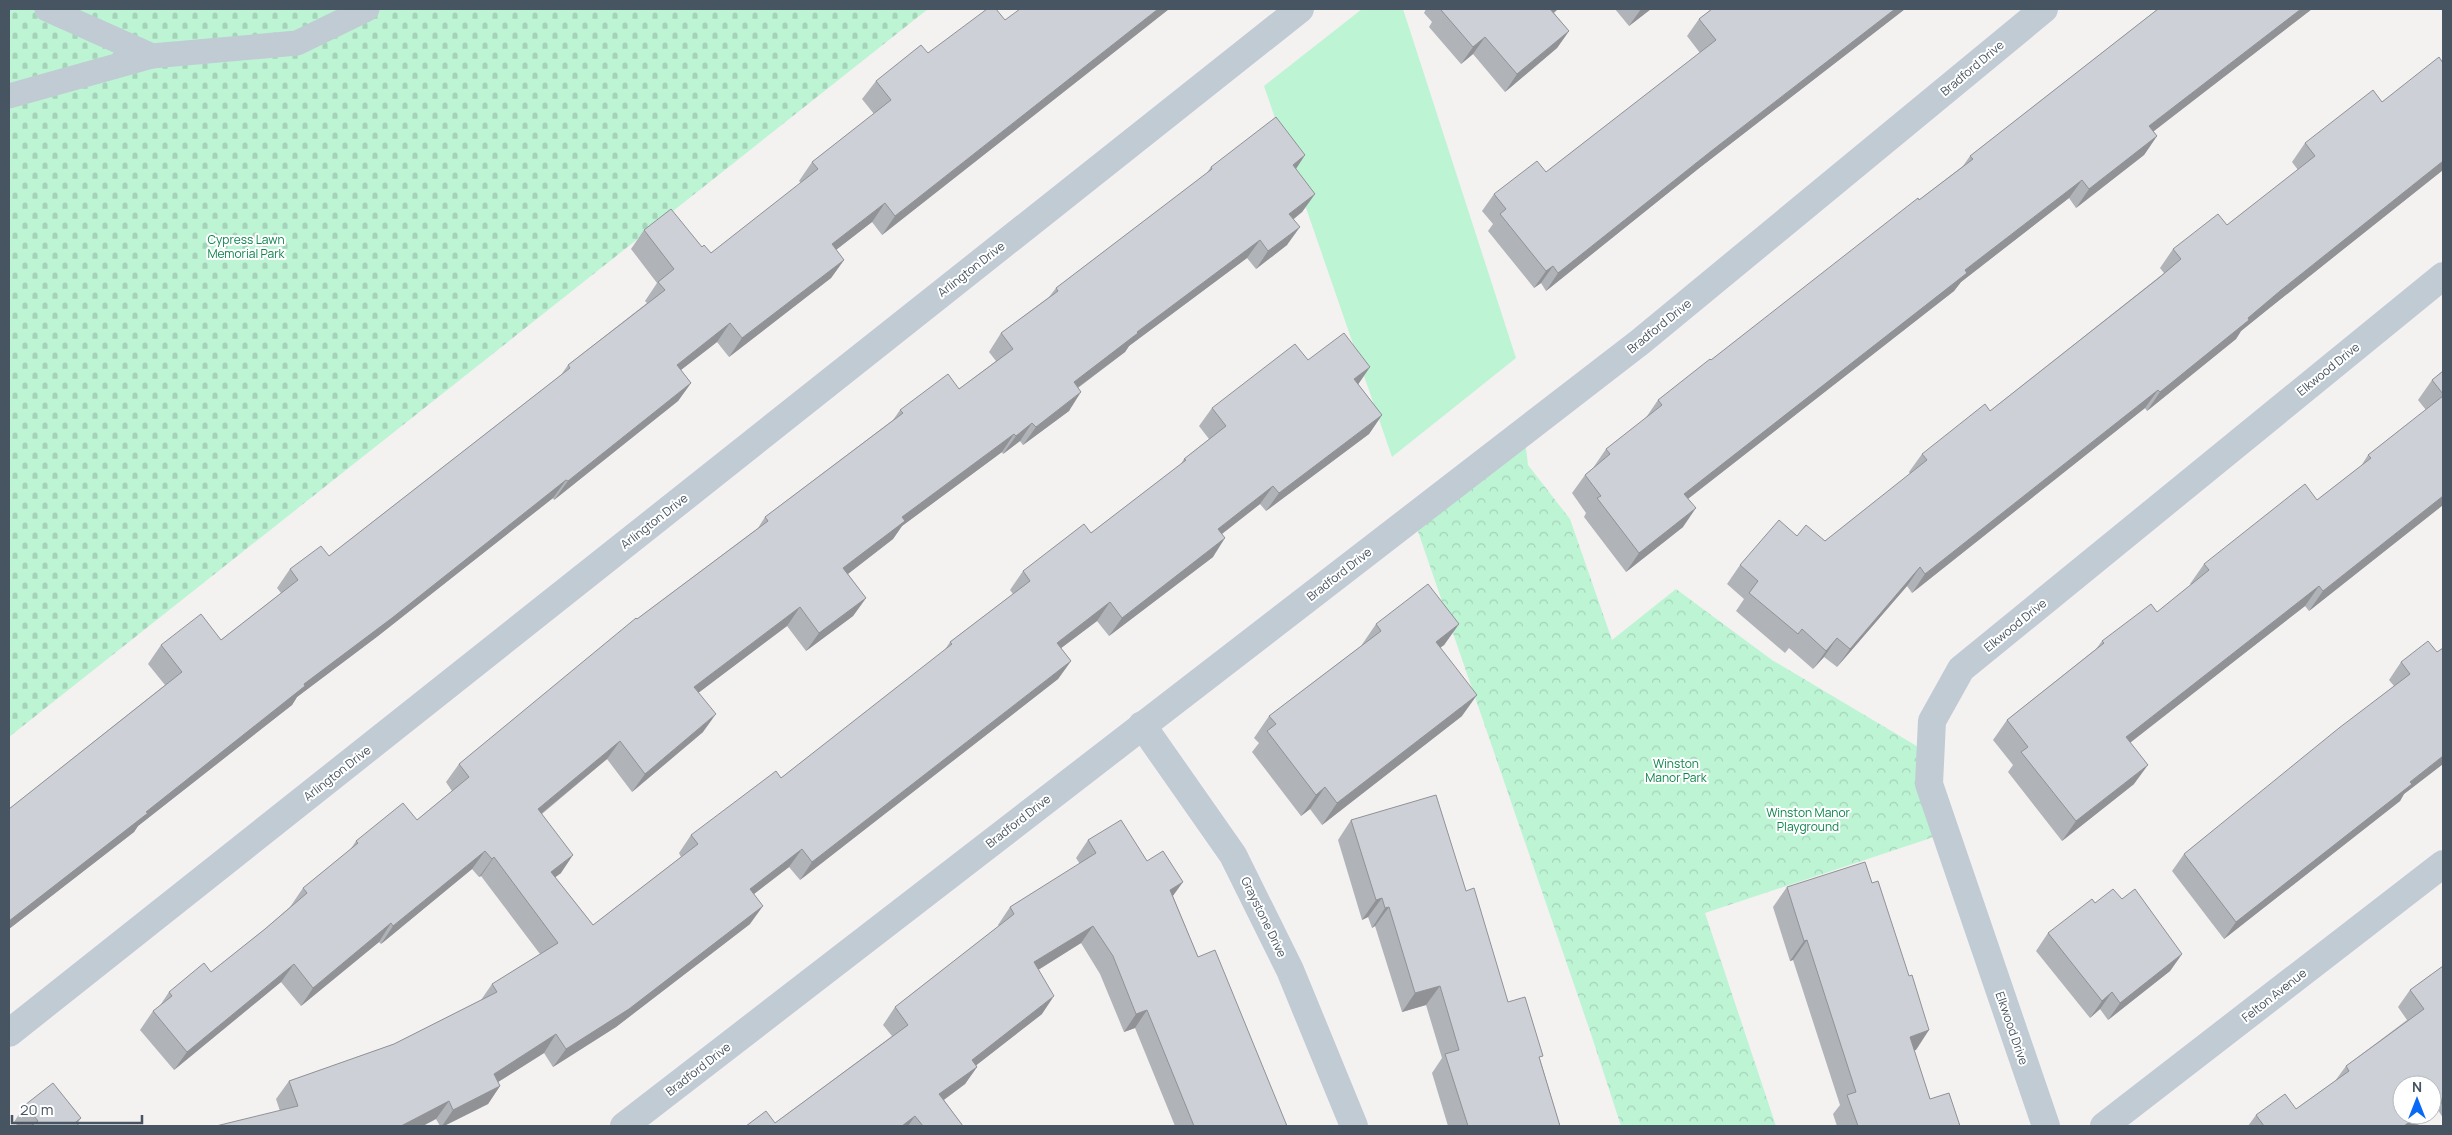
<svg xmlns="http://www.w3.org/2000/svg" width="2452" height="1135" font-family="Manrope,sans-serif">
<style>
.green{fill:#bdf4d4}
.forest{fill:url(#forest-crowns)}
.cemetery{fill:url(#cemetery-stones)}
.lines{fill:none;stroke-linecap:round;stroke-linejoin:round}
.lane{stroke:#c1cbd4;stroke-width:25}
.street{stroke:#c1cbd4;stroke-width:28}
.wall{fill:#b0b3b8}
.shaded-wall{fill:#909296}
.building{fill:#cdd0d6;stroke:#909296}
.labels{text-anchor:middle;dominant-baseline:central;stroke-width:4;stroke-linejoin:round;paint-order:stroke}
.street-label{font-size:12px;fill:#475461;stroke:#fff}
.park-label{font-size:12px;fill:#0e854d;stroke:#fff}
</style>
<defs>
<pattern id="forest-crowns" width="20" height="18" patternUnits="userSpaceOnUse" patternTransform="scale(1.25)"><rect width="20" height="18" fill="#bdf4d4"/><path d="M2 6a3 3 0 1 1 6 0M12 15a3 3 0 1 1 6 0" fill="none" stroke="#a4d3b9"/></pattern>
<pattern id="cemetery-stones" width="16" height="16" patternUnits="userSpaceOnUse" patternTransform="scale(1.25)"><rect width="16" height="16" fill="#bdf4d4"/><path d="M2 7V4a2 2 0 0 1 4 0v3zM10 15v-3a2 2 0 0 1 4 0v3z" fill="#a4d3b9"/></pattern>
</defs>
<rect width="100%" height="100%" fill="#f4f1f1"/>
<polygon class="green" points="1362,9 1403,9 1516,358 1392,457 1264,86"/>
<polygon class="forest" points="1524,432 1528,465 1570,519 1612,640 1676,589 1772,660 1930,754 1946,833 1705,913 1776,1126 1621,1126 1590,1031 1413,517"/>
<polygon class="cemetery" points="9,9 928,9 9,737"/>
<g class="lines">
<g class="lane">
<polyline points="47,9 152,56 297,43 367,9"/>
<polyline points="9,96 152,56"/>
</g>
<g class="street">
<polyline points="1142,725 1233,855 1290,970 1354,1126"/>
<polyline points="9,1033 1300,9"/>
<polyline points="624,1126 1640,342 2044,9"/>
<polyline points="2046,1126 1929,784 1932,721 1961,669 2443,276"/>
<polyline points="2104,1126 2443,864"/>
</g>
</g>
<g class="wall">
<polygon points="1169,9 882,235 872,222 836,250 844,260 831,278 729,357 717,342 681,370 691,383 678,401 554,500 553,498 378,636 297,697 292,705 138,826 134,832 9,929 9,809 165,685 148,664 161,645 221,640 281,593 277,588 290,569 329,556 561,375 568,365 647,303 645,301 657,283 631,249 644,230 702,247 711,253 801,183 799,181 812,162 874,114 862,99 876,81 928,53 1005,20"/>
<polygon points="1426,9 1558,9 1554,13 1569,31 1557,48 1505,92 1473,54 1461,64 1429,27 1432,22 1424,13"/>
<polygon points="1615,9 1651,9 1629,26"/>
<polygon points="1712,9 1905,9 1698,169 1546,291 1541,283 1534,288 1488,231 1493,224 1482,211 1494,194 1546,172 1700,53 1687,36 1699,19"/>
<polygon points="2158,9 2312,9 2153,131 2157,136 2144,155 2076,208 2069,198 1961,282 1954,291 1688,499 1683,527 1626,572 1584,517 1586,513 1572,493 1585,475 1593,468 1606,449 1645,419 1658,400 1711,360 1963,166 1970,156"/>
<polygon points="2443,63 2443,170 2267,310 2241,331 2236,339 2147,411 2145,408 1912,593 1907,586 1837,667 1824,657 1813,669 1789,648 1785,653 1736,611 1744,599 1727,584 1740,565 1797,536 1825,541 1910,474 1909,472 1922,454 1990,411 2164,273 2160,268 2173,249 2227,225 2298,170 2292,162 2305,143 2382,102"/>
<polygon points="1305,155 1296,169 1315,194 1302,212 1294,219 1287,245 1256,269 1247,258 1129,346 1125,352 1078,388 1069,411 1023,445 1020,441 1003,454 1002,452 902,526 893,539 848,574 866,598 853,616 806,651 787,626 698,693 703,732 632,792 607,759 542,814 561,873 555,877 593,925 681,857 679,853 691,835 781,778 944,651 950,642 1013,594 1010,590 1023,571 1091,533 1180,465 1184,459 1209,439 1199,426 1212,408 1308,360 1370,367 1358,384 1382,415 1369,434 1266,511 1260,504 1222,534 1213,557 1109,636 1097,621 1061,648 1071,661 1058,679 800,880 789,867 754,894 750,924 616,1027 553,1067 544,1053 498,1082 500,1086 488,1104 444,1126 440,1126 436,1119 280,1111 276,1099 289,1081 394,1044 481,1000 492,984 540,954 481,876 479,877 472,869 381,944 379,942 301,1006 281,982 174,1070 140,1030 153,1011 159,1007 169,992 211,972 265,929 290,907 303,888 350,850 356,841 417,820 452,791 446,782 459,764 637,619 758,528 765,517 893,420 900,410 959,389 996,361 989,352 1001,333 1049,297 1056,288 1206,174 1211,167"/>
<polygon points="2443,371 2443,505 2309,611 2305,606 2130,742 2134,784 2062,841 2008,772 2013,765 1993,740 2007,720 2096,649 2102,641 2157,612 2191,585 2190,584 2204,564 2317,500 2361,466 2368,455 2426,410 2418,400 2432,380"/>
<polygon points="1376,624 1459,624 1444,645 1440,647 1462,716 1322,825 1310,809 1301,816 1252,752 1259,743 1254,738 1269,716 1361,646"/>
<polygon points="2443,648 2443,764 2404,794 2400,801 2224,939 2172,871 2184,854 2394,686 2389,680 2401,662 2437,652"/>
<polygon points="1351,820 1466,891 1508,1002 1540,1059 1560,1126 1448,1126 1432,1073 1442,1058 1426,1005 1402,1012 1375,926 1372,928 1368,917 1362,920 1338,840"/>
<polygon points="1088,840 1147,861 1173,896 1198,957 1287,1126 1175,1126 1135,1028 1124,1032 1100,974 1081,943 1038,970 1042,1014 976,1065 977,1067 965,1084 944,1100 963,1126 746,1126 775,1123 892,1036 883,1025 895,1007 999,926 998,925 1010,907 1080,864 1076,858"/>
<polygon points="1787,887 1916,1050 1914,1050 1930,1099 1960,1126 1837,1126 1833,1114 1840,1105 1793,960 1790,961 1773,907"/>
<polygon points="2122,899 2182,954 2170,971 2108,1020 2100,1009 2090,1018 2036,951 2048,933 2095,903"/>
<polygon points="2443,966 2443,1118 2438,1110 2432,1114 2432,1085 2402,1115 2431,1115 2416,1126 2248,1126 2256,1115 2296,1109 2335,1081 2346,1066 2407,1020 2398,1007 2410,990"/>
<polygon points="25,1105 81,1118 77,1124 79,1126 18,1126 14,1122"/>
</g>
<g class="shaded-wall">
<polygon points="1158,9 1169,9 882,235 895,216"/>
<polygon points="1550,9 1558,9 1538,25"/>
<polygon points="1641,9 1651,9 1629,26"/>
<polygon points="1895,9 1905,9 1698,169 1546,291 1558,273 1710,152"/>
<polygon points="2301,9 2312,9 2136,145 2149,126"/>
<polygon points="1569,31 1557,48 1505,92 1517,74"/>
<polygon points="1485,37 1473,54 1461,64 1473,47"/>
<polygon points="2157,136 2144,155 2076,208 2089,189"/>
<polygon points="1305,155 1293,173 1293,165"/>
<polygon points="2443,161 2443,170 2267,310 2241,331 2236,339 2147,411 2160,392 2280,291"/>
<polygon points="2082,180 2069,198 1961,282 1954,291 1671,512 1684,494 1965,270"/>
<polygon points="1315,194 1302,212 1277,232 1289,214"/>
<polygon points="885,203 872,222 819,263 832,244"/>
<polygon points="1300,227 1287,245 1256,269 1268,251"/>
<polygon points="1260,240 1247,258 1129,346 1125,352 1061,400 1074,382 1137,332"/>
<polygon points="844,260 831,278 729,357 742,338"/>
<polygon points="1553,266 1541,283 1534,288 1546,271"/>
<polygon points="730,323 717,342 664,383 677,365"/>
<polygon points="1370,367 1357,386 1354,379"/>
<polygon points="691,383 678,401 554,500 568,481"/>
<polygon points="2158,390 2145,408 1912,593 1925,574"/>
<polygon points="1081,392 1069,411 1023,445 1036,427"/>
<polygon points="1382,415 1369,434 1266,511 1279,493"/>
<polygon points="1032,423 1020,441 1003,454 1016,436"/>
<polygon points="1014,434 1002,452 902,526 893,539 831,587 843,568 902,517"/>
<polygon points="566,480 553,498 378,636 297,697 292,705 138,826 134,832 9,929 9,921 146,812 304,684"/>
<polygon points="1273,486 1260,504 1205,547 1218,529"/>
<polygon points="2443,496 2443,505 2309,611 2323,591"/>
<polygon points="1696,508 1683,527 1626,572 1639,553"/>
<polygon points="1225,538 1213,557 1109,636 1122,618"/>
<polygon points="1920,567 1907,586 1837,667 1850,649"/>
<polygon points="2319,586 2305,606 2112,757 2126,737"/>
<polygon points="866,598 853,616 806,651 819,633"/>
<polygon points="1110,602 1097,621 1044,661 1057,643"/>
<polygon points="800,607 787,626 681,706 694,687"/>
<polygon points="1459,624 1444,645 1421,663 1436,642"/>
<polygon points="1837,638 1824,657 1813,669 1826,651"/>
<polygon points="1071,661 1058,679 800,880 812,862"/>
<polygon points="1477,695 1462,716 1322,825 1337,803"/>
<polygon points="716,714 703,732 632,792 645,774"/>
<polygon points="620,741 607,759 525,827 538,809"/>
<polygon points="2443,756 2443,764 2404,794 2400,801 2224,939 2236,922"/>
<polygon points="2148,765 2134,784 2062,841 2076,821"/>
<polygon points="1325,787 1310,809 1301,816 1316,795"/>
<polygon points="802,849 789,867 737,907 750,889"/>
<polygon points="485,851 472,869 381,944 393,926"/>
<polygon points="573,855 561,873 538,890 551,872"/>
<polygon points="494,857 481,876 479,877 492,859"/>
<polygon points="1183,882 1170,900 1170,890"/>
<polygon points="1382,898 1368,917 1362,920 1376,900"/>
<polygon points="763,906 750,924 616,1027 553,1067 566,1049"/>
<polygon points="1389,907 1375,926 1372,928 1385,908"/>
<polygon points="391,923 379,942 301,1006 313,988"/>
<polygon points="1093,926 1081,943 1022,980 1034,962"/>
<polygon points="1807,940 1793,960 1790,961 1804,941"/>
<polygon points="2182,954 2170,971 2108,1020 2120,1003"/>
<polygon points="294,964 281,982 174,1070 187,1052"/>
<polygon points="1440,986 1426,1005 1402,1012 1415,993"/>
<polygon points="2112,992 2100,1009 2090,1018 2102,1001"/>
<polygon points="1054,996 1042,1014 960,1078 972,1060"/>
<polygon points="1147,1010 1135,1028 1124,1032 1136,1014"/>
<polygon points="1929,1030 1916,1050 1896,1056 1910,1037"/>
<polygon points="556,1034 544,1053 482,1092 494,1074"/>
<polygon points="977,1067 965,1084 927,1112 939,1094"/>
<polygon points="500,1086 488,1104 444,1126 442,1126 453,1110"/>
<polygon points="2443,1098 2443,1102 2438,1110 2432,1114 2432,1106"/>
<polygon points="449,1101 436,1119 423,1126 401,1126"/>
<polygon points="2419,1115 2431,1115 2416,1126 2404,1126"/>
<polygon points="915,1116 908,1126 902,1126"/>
</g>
<g class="building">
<polygon points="987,9 996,9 1005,20 1020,9 1158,9 895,216 885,203 832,244 844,260 742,338 730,323 677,365 691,383 568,481 566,480 392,618 304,684 305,686 146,812 148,813 9,921 9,809 182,672 161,645 201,614 221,640 298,580 290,569 321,546 329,556 570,368 568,365 665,290 658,282 674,269 644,230 671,209 702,247 704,245 711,253 818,169 812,162 891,100 876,81 921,45 928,53"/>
<polygon points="1442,9 1550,9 1569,31 1517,74 1485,37 1473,47 1441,10"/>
<polygon points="1712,9 1895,9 1710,152 1558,273 1553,266 1546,271 1500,214 1506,209 1494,194 1537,161 1546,172 1716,40 1699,19"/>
<polygon points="2158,9 2301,9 2149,126 2157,136 2089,189 2082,180 1965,270 1967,273 1684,494 1696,508 1639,553 1597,498 1601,496 1585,475 1610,454 1606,449 1662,405 1658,400 1710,359 1711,360 1918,198 1919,200 1973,159 1970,156"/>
<polygon points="2439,57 2443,63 2443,161 2280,291 2248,318 2249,320 2160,392 2158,390 1925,574 1920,567 1850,649 1837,638 1826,651 1802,629 1798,634 1749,593 1758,581 1740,565 1779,520 1797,536 1806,525 1825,541 1927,460 1922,454 1985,404 1990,411 2160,277 2181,259 2173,249 2218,214 2227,225 2315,156 2305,143 2373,90 2382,102"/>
<polygon points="1276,117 1305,155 1293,165 1315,194 1289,214 1300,227 1268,251 1260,240 1137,332 1138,333 1074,382 1081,392 1036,427 1032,423 1016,436 1014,434 902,517 905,521 843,568 866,598 819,633 800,607 694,687 716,714 645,774 620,741 538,809 573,855 551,872 593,925 698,844 691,835 776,771 781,778 952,644 950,642 1030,581 1023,571 1084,524 1091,533 1186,460 1184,459 1226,426 1212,408 1295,344 1308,360 1344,333 1370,367 1354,379 1382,415 1279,493 1273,486 1218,529 1225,538 1122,618 1110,602 1057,643 1071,661 812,862 802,849 750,889 763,906 629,1009 566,1049 556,1034 494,1074 500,1086 453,1110 449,1101 401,1126 216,1126 298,1106 289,1081 394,1044 497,992 492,984 558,943 494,857 492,859 485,851 393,926 391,923 313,988 294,964 187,1052 153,1011 172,996 169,992 204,963 211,972 265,929 307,893 303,888 358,843 356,841 403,803 417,820 469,777 459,764 636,618 637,619 768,521 765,517 903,413 900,410 948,374 959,389 1013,349 1001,333 1058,291 1056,288 1212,169 1211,167"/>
<polygon points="2443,371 2443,394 2432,380"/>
<polygon points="2443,396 2443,496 2323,591 2319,586 2126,737 2148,765 2076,821 2021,752 2028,747 2007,720 2104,643 2102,641 2151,604 2157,612 2209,570 2204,564 2305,484 2317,500 2371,458 2368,455"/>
<polygon points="1428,584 1459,624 1436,642 1477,695 1337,803 1325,787 1316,795 1267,731 1276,724 1269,716 1381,631 1376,624"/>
<polygon points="2428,641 2437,652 2443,648 2443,756 2410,782 2412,784 2236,922 2184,854 2339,728 2410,674 2401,662"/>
<polygon points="1436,795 1466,891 1474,888 1508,1002 1525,997 1543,1056 1539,1057 1560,1126 1468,1126 1445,1054 1459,1050 1440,986 1415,993 1389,907 1385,908 1382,898 1376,900 1351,820"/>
<polygon points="1121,820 1147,861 1163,851 1183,882 1170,890 1198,957 1215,950 1287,1126 1194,1126 1147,1010 1136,1014 1113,956 1093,926 1034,962 1054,996 972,1060 977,1067 939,1094 963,1126 923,1126 915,1116 902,1126 746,1126 766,1111 775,1123 908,1025 895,1007 1014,914 1010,907 1096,853 1088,840"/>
<polygon points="1865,862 1872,883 1878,881 1909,976 1912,975 1929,1030 1910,1037 1930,1099 1949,1093 1960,1126 1858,1126 1847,1095 1856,1092 1807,940 1804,941 1787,887"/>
<polygon points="2113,889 2122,899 2135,889 2182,954 2120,1003 2112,992 2102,1001 2048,933 2092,899 2095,903"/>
<polygon points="2443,966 2443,1098 2432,1106 2432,1085 2402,1085 2402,1115 2419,1115 2404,1126 2264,1126 2256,1115 2285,1094 2296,1109 2349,1071 2346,1066 2424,1009 2410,990"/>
<polygon points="53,1083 81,1118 76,1122 79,1126 31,1126 38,1121 25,1105"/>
</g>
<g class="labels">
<g class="street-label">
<text transform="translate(1972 68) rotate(-40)">Bradford Drive</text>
<text transform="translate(971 269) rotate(-38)">Arlington Drive</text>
<text transform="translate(1659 326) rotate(-39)">Bradford Drive</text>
<text transform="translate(2328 369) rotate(-39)">Elkwood Drive</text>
<text transform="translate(654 521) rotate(-38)">Arlington Drive</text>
<text transform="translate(1339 574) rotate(-38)">Bradford Drive</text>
<text transform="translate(2015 625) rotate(-39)">Elkwood Drive</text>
<text transform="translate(337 773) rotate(-38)">Arlington Drive</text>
<text transform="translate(1018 821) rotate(-38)">Bradford Drive</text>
<text transform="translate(1264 917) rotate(64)">Graystone Drive</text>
<text transform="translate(2274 995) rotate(-38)">Felton Avenue</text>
<text transform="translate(2012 1028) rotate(71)">Elkwood Drive</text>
<text transform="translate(698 1069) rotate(-38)">Bradford Drive</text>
</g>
<g class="park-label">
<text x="246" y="239">Cypress Lawn<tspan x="246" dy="14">Memorial Park</tspan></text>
<text x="1676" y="763">Winston<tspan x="1676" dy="14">Manor Park</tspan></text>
<text x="1808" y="812">Winston Manor<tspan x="1808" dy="14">Playground</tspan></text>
</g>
</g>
<rect width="2452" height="1135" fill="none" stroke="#475461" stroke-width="20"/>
<g transform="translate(2417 1100)"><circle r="24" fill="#ffffff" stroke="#b5bbc0"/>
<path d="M0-4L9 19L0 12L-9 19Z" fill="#0869f6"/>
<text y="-8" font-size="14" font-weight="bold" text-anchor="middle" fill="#475461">N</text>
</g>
<path d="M12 1115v8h130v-8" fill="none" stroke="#475461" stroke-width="2.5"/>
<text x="20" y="1115" font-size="15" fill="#475461" stroke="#ffffff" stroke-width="4" paint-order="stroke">20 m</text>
</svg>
